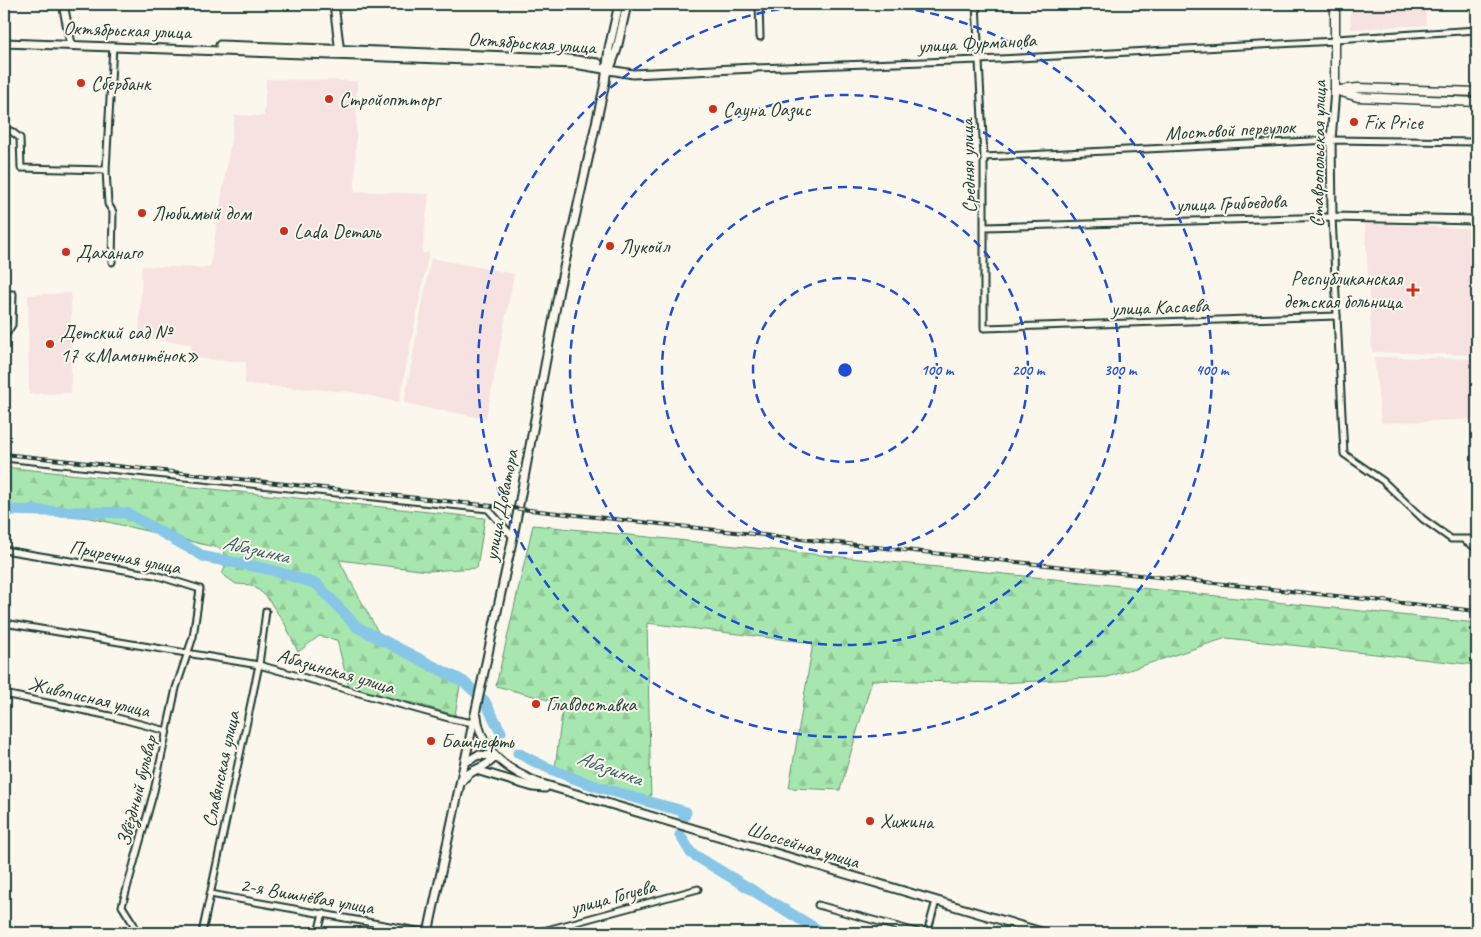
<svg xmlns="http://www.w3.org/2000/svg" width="1481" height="937" font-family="Caveat,sans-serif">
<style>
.built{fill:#f5e2e1}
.forest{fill:url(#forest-firs);stroke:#639272}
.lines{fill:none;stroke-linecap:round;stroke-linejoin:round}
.river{stroke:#87c6e7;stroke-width:11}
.street-casing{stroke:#1f3d34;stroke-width:9}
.secondary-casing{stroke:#1f3d34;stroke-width:11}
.primary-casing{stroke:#1f3d34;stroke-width:11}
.street{stroke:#fbf7ec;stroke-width:5}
.secondary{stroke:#fbf7ec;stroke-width:7}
.primary{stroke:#fbf7ec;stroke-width:8}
.rail-casing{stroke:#1f3d34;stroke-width:4}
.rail{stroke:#fbf7ec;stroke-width:2;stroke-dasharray:5.5;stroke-linecap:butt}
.ring{fill:none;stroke:#1d4ed8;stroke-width:2.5;stroke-dasharray:9 6}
.poi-dot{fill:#c8321e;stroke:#fbf7ec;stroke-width:2}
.labels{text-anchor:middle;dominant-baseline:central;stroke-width:4;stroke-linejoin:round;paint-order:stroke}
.street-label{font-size:20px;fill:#1f3d34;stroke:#fbf7ec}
.poi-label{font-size:20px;fill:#1f3d34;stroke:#fbf7ec;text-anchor:start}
.water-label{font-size:21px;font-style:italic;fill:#395f61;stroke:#fbf7ec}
.centre{fill:#1d4ed8;stroke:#fbf7ec;stroke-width:2.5}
.ring-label{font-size:15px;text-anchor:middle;font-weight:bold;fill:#1d4ed8;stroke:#fbf7ec;stroke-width:4;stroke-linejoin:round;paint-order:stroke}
</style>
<defs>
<pattern id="forest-firs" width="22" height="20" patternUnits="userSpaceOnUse" patternTransform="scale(1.25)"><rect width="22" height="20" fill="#a7e7af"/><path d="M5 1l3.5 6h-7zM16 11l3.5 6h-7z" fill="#8fc797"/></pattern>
</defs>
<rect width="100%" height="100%" fill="#fbf7ec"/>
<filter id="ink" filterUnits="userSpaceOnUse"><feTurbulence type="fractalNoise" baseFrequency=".02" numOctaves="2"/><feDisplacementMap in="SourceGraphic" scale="10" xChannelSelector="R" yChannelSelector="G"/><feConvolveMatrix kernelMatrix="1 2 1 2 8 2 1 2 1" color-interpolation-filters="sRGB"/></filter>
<g filter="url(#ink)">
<g class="built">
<polygon points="1350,4 1425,4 1426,25 1351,29"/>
<polygon points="266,79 357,81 355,191 429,194 422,254 429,252 399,402 352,392 245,384 246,362 192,358 191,344 139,338 142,266 210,268 235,115 264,116"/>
<polygon points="1365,223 1477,229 1477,355 1372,352"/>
<polygon points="431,258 514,274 486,419 404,403"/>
<polygon points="71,293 71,393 29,394 28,295"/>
<polygon points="1374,357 1477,359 1477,419 1381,423"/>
</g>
<g class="forest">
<polygon points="4,467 485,518 477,568 428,571 339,560 378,632 428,661 462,675 455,715 414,703 378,699 349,688 337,640 319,636 298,652 285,624 266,596 252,585 236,584 222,574 225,568 223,549 91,518 4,510"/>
<polygon points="533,525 1477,623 1477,665 1226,638 1108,677 1001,683 872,680 840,790 789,788 813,643 647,623 651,800 555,769 563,704 496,686"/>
</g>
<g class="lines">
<g class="river">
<polyline points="4,510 127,513 205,557 268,569 317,584 357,627 464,682 475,692"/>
<polyline points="484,700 501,732"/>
<path d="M518,753C570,782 628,796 686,812L684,817"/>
<polyline points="680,835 691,853 823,933"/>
</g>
<g class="street-casing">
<g id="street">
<polyline points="759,4 760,37"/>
<polyline points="976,4 984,157 984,328 1337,316"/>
<polyline points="1336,39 1477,30"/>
<polyline points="754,68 980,60 1336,41"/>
<polyline points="4,132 11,131 20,138 21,168 106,170"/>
<polyline points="984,157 1331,140 1477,142"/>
<polyline points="985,227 1332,217 1344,454 1383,481 1423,519 1451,539 1477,539"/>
<polyline points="112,262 113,212 108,204 106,170 113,46"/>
<polyline points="4,294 13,294 12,325 4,338"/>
<polyline points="4,381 4,382"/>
<polyline points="4,458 488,509 513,537"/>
<polyline points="1465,541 1477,548"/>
<polyline points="4,550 155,575 200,589 193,637 176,688 154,791 122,906 134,925 132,933"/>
<polyline points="4,623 259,665 452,719 473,723"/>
<polyline points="4,694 110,716 167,731"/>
<polyline points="210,894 429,933"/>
<polyline points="818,905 920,933"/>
<polyline points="202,933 259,665 266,611"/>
<polyline points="318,933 323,913"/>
<polyline points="536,933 698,889"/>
<polyline points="927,933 936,901"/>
</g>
</g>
<g class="secondary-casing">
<g id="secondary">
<polyline points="63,4 71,44"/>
<polyline points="334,4 340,53"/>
<polyline points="4,43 574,64 633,74 754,68"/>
<polyline points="220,45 561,58 598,63"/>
<polyline points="609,71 617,49 627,4"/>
<polyline points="1335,90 1331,140 1332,217 1477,220"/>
<path d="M477,716C481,752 508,771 539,783L1045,933"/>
<polyline points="466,762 478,755 494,756"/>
<polyline points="476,770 533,787 545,788"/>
<path d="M462,781C470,768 486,769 495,757"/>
<polyline points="428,933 513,537 559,290 605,83 609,48 619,4"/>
</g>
</g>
<g class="primary-casing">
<g id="primary">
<polyline points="1335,4 1335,90"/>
<polyline points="1335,90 1358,97 1477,102"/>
<polyline points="1340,90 1358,88 1477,92"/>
</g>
</g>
<use href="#street" class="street"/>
<use href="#secondary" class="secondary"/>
<use href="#primary" class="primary"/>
<g class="rail-casing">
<polyline id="rail" points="4,454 1477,611"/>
</g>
<use href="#rail" class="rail"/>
</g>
</g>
<g class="ring">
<circle cx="845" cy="370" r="92"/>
<circle cx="845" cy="370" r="183"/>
<circle cx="845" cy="370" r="275"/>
<path d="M871 4A367 367 0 1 1 819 4"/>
</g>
<g class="poi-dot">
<circle cx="81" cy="83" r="5"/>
<circle cx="329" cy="99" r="5"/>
<circle cx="713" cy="109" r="5"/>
<circle cx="1354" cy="122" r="5"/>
<circle cx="142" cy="213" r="5"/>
<circle cx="284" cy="231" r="5"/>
<circle cx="610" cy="246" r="5"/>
<circle cx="66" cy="252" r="5"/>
<path d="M1410.5 282.5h5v5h5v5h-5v5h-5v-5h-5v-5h5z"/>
<circle cx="50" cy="344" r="5"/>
<circle cx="536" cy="704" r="5"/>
<circle cx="431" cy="741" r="5"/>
<circle cx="870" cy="821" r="5"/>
</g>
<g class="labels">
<g class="street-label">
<text transform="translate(127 30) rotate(2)">Октябрьская улица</text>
<text transform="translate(532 43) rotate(4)">Октябрьская улица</text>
<text transform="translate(977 43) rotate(-3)">улица Фурманова</text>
<text transform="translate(1230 130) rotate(-3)">Мостовой переулок</text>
<text transform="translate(1318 154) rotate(-89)">Ставропольская улица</text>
<text transform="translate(968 166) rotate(-92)">Средняя улица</text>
<text transform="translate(1231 203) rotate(-2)">улица Грибоедова</text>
<text transform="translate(1160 307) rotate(-2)">улица Касаева</text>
<text transform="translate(501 505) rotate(-79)">улица Доватора</text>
<text transform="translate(125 557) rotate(11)">Приречная улица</text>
<text transform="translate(336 671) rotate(16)">Абазинская улица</text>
<text transform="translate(89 697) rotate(13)">Живописная улица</text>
<text transform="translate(221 769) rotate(-78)">Славянская улица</text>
<text transform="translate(137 791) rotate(-76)">Звёздный бульвар</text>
<text transform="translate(803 845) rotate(17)">Шоссейная улица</text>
<text transform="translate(307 896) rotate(10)">2-я Вишнёвая улица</text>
<text transform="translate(613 897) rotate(-15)">улица Гогуева</text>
</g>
<g class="poi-label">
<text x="91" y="83">Сбербанк</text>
<text x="339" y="99">Стройоптторг</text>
<text x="723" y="109">Сауна Оазис</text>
<text x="1364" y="122">Fix Price</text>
<text x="152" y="213">Любимый дом</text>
<text x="294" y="231">Lada Dеталь</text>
<text x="620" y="246">Лукойл</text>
<text x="76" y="252">Даханаго</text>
<text x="1402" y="278" text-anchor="end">Республиканская<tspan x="1402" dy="23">детская больница</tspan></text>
<text x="60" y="332">Детский сад №<tspan x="60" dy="23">17 «Мамонтёнок»</tspan></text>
<text x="546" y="704">Главдоставка</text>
<text x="441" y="741">Башнефть</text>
<text x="880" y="821">Хижина</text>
</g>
<g class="water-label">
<text transform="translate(256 549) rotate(13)">Абазинка</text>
<text transform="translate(610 768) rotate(20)">Абазинка</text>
</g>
</g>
<circle cx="845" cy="370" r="8" class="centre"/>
<g class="ring-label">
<text x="937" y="375">100 m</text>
<text x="1028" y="375">200 m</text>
<text x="1120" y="375">300 m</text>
<text x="1212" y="375">400 m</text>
</g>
<rect width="1481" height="937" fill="none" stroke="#fbf7ec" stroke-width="20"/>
<rect x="10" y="10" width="1461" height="917" fill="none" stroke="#1f3d34" stroke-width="2" filter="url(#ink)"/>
</svg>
